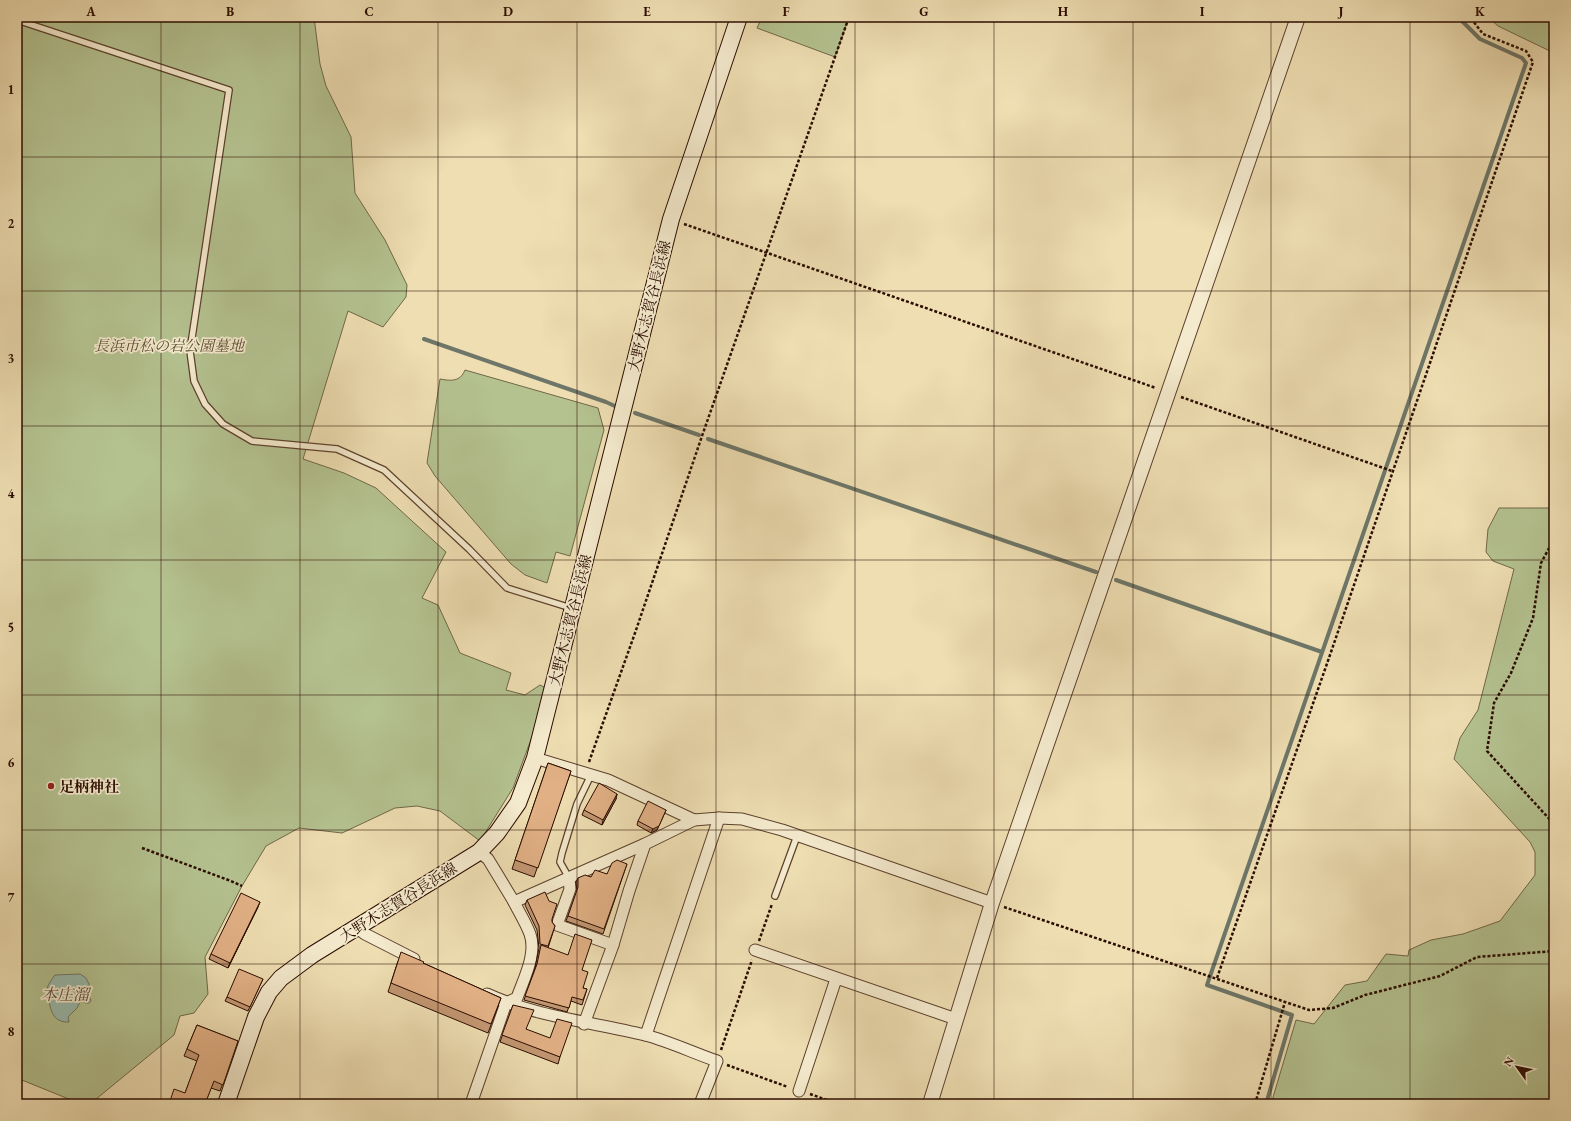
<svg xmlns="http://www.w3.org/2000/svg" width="1571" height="1121" font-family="'EB Garamond','Noto Serif JP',serif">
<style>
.green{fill:#b4c290;stroke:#706748}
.water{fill:#99bcae;stroke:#6d7668}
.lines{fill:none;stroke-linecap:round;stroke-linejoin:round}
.stream{stroke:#6d7668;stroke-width:4}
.service-casing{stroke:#5c402c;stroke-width:8}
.minor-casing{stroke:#5c402c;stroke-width:13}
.tertiary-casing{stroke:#5c402c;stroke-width:16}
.secondary-casing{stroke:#2b0c00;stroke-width:18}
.path{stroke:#2b0c00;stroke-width:2.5;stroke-dasharray:3 2;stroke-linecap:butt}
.service{stroke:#f4eacd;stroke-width:5.5}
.minor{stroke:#f4eacd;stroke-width:11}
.tertiary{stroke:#f4eacd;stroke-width:14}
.secondary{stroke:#f4eacd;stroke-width:16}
.wall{fill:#c29772;stroke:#2b0c00}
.shaded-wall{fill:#9e7b5d;stroke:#2b0c00}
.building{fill:#e1b085;stroke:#2b0c00}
.grid{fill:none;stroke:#2b0c00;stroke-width:1;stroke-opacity:0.55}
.poi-dot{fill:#8f2418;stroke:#f4eacd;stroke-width:1.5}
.labels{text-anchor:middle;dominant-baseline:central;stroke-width:3.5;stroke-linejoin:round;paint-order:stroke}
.street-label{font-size:15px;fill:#2b0c00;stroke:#f4eacd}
.park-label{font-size:15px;font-style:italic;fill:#5b4c32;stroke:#f4eacd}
.poi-label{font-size:15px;font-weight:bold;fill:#2b0c00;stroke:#f4eacd;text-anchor:start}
.water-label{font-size:16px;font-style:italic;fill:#524a3d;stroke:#f4eacd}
.neatline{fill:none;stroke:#2b0c00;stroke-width:1.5}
.grid-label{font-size:13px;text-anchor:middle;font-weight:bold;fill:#2b0c00}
</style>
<rect width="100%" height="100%" fill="#eedeb2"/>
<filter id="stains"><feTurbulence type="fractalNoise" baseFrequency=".005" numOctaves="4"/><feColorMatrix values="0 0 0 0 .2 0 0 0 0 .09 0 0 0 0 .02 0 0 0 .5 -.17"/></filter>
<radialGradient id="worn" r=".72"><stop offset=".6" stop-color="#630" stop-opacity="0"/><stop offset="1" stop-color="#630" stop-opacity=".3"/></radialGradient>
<g class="green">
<polygon points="17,17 314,17 320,64 326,86 351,137 355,193 385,240 407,285 406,297 383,327 348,311 303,459 344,473 376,488 446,552 422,598 438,605 460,653 511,673 506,690 525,695 540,685 544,687 546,692 536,726 513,788 480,841 440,811 417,806 395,808 342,833 299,828 266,846 242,886 205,957 208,994 194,1013 180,1016 174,1035 90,1104 81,1104 17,1078"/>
<polygon points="762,17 849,17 835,57 757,28"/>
<polygon points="1488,17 1554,17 1554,53 1498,26"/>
<path d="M465,370L598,408L604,430L570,556L556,552L547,583L525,575L511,564L435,476L427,463L440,379C451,381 460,382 465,370Z"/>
<polygon points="1499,508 1554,508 1554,1104 1271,1104 1296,1020 1314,1024 1345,985 1367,981 1386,954 1408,956 1409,950 1431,940 1463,934 1500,921 1535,875 1535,852 1530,842 1454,759 1460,738 1478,710 1514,569 1493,561 1486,552 1488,529"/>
</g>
<path class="water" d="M80,974L86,978L90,986L86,987L84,990L90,998L91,1001L89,1003H85L84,1001L81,1000L77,1008L68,1017L69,1022C54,1023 50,1011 49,999C48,996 47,992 47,989C48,984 52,979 55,975Z"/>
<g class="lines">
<g class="stream">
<polyline points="424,339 606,402 617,407"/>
<polyline points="635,413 699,435"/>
<polyline points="708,439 1096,572"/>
<polyline points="1116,580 1322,652"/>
<polyline points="1266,1104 1292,1015 1207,985 1526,63 1522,58 1480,39 1458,17"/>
</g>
<g class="service-casing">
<g id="service">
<polyline points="17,20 229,90 190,351 194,381 205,404 223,424 252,441 337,449 384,470 469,549 507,588 571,608"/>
<polyline points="569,878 560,862 562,853 577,804 591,775"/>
<polyline points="775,896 797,836"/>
</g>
</g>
<g class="minor-casing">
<g id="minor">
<polyline points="535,758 608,780 694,820"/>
<polyline points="479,852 488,859 514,902 645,844 694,820 719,818 742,819 782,830 992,903"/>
<polyline points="569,878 570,889 557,925 613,945"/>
<polyline points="357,928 365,934 414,959"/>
<polyline points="755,950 956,1019"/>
<path d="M487,994C537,1017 592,1022 645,1035C668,1041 694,1053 717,1061L700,1104"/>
<polyline points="584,1024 613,945 629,891 645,844"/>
<polyline points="646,1035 719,818"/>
<polyline points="799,1091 836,979"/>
<path d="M471,1104L506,1003L517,998C524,978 537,954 530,934C526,923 519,912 514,902"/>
</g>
</g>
<g class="tertiary-casing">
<polyline id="tertiary" points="930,1104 992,903 1298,17"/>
</g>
<g class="secondary-casing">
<polyline id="secondary" points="226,1104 256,1017 269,992 281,978 312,955 479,852 497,833 518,803 535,758 671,219 739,17"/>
</g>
<g class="path">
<polyline points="684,224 1156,388"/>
<polyline points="1181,397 1392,471"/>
<polyline points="1554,539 1541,563 1533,618 1511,673 1494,703 1487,751 1554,824"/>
<polyline points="589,762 635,633 702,436 849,17"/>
<polyline points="142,848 231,881 242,886"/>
<polyline points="1004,907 1309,1010 1333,1008 1365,995 1440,976 1477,957 1554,951"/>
<polyline points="759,941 772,904"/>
<polyline points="1217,978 1330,655 1533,62 1526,51 1483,34 1470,17"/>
<polyline points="721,1050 752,960"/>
<polyline points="727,1065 788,1087"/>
<polyline points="810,1094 838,1104"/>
<polyline points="1255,1104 1285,1002"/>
</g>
<use href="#service" class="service"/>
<use href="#minor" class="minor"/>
<use href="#tertiary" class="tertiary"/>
<use href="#secondary" class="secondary"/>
</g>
<g class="wall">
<polygon points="548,763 571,771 534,877 512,869"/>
<polygon points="617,794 616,799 602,825 582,815 584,810"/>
<polygon points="666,810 657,830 651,833 637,825 638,821"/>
<polygon points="627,864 603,934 566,921 577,891 576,882 578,878 591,877 607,874"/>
<polygon points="527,900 552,919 552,922 555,926 548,948 582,970 583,988 587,989 582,1005 571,1001 567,1012 524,1000 535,968 539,948 537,930 525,905"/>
<polygon points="258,907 228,968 209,959 211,954"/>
<polygon points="398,961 423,963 501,998 488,1033 388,992"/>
<polygon points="263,979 248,1011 225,1001 227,997"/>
<polygon points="513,1005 526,1029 560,1057 558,1064 500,1042"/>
<polygon points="197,1025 238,1041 220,1091 211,1088 205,1104 185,1093 197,1061 184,1056"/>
</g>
<g class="shaded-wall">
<polygon points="617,794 616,799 602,825 603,820"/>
<polygon points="666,810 657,830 651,833 653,829"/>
<polygon points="260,902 258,907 228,968 230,963"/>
</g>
<g class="building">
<polygon points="548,763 571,771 538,868 515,860"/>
<polygon points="599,783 617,794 603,820 584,810"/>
<polygon points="648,801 666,810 659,826 653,829 638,821"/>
<polygon points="617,860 627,864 604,929 568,916 578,887 578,878 585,875 591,877 595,870 607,874 612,863"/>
<polygon points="545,892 549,901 557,904 552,919 552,922 555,926 548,946 540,944 539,926 527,900"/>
<polygon points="241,893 260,902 230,963 211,954"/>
<polygon points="575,934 592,940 582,970 588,972 583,988 587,989 583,1000 572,997 569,1008 525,996 537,964 541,945 568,955"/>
<polygon points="401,952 424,962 423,963 501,998 491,1024 391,983"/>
<polygon points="239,969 263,979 250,1007 227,997"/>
<polygon points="513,1005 534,1010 526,1029 550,1038 557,1019 572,1023 560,1057 502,1035"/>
<polygon points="197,1025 238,1041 223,1085 214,1081 205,1104 169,1104 174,1089 185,1093 199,1055 187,1049"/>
</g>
<path class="grid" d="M161,17V1104M300,17V1104M438,17V1104M577,17V1104M716,17V1104M855,17V1104M994,17V1104M1133,17V1104M1271,17V1104M1410,17V1104M17,157H1554M17,291H1554M17,426H1554M17,560H1554M17,695H1554M17,830H1554M17,964H1554"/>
<circle class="poi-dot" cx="51" cy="786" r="4"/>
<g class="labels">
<g class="street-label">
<text transform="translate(649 306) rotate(-76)">大野木志賀谷長浜線</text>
<text transform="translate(570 620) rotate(-76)">大野木志賀谷長浜線</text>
<text transform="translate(398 902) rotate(-32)">大野木志賀谷長浜線</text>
</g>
<g class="park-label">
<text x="169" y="345">長浜市松の岩公園墓地</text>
</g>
<g class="poi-label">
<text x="59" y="786">足柄神社</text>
</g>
<g class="water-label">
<text x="65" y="994">本庄溜</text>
</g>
</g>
<rect width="1571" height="1121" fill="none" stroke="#eedeb2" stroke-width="44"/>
<g transform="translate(1517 1067) rotate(303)" stroke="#f4eacd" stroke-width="3" paint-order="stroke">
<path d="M0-3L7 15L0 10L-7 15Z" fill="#2b0c00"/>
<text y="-6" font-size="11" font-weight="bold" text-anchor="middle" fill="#2b0c00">N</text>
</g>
<rect x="22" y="22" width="1527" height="1077" class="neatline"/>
<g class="grid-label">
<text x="91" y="16">A</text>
<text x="230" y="16">B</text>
<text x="369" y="16">C</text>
<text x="508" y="16">D</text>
<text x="647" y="16">E</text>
<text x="786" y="16">F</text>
<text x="924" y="16">G</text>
<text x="1063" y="16">H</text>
<text x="1202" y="16">I</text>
<text x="1341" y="16">J</text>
<text x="1480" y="16">K</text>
<text x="11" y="94">1</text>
<text x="11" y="228">2</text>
<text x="11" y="363">3</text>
<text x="11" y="498">4</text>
<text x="11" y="632">5</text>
<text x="11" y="767">6</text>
<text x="11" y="902">7</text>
<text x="11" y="1036">8</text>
</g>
<rect width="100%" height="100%" filter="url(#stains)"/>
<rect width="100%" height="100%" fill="url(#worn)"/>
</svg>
